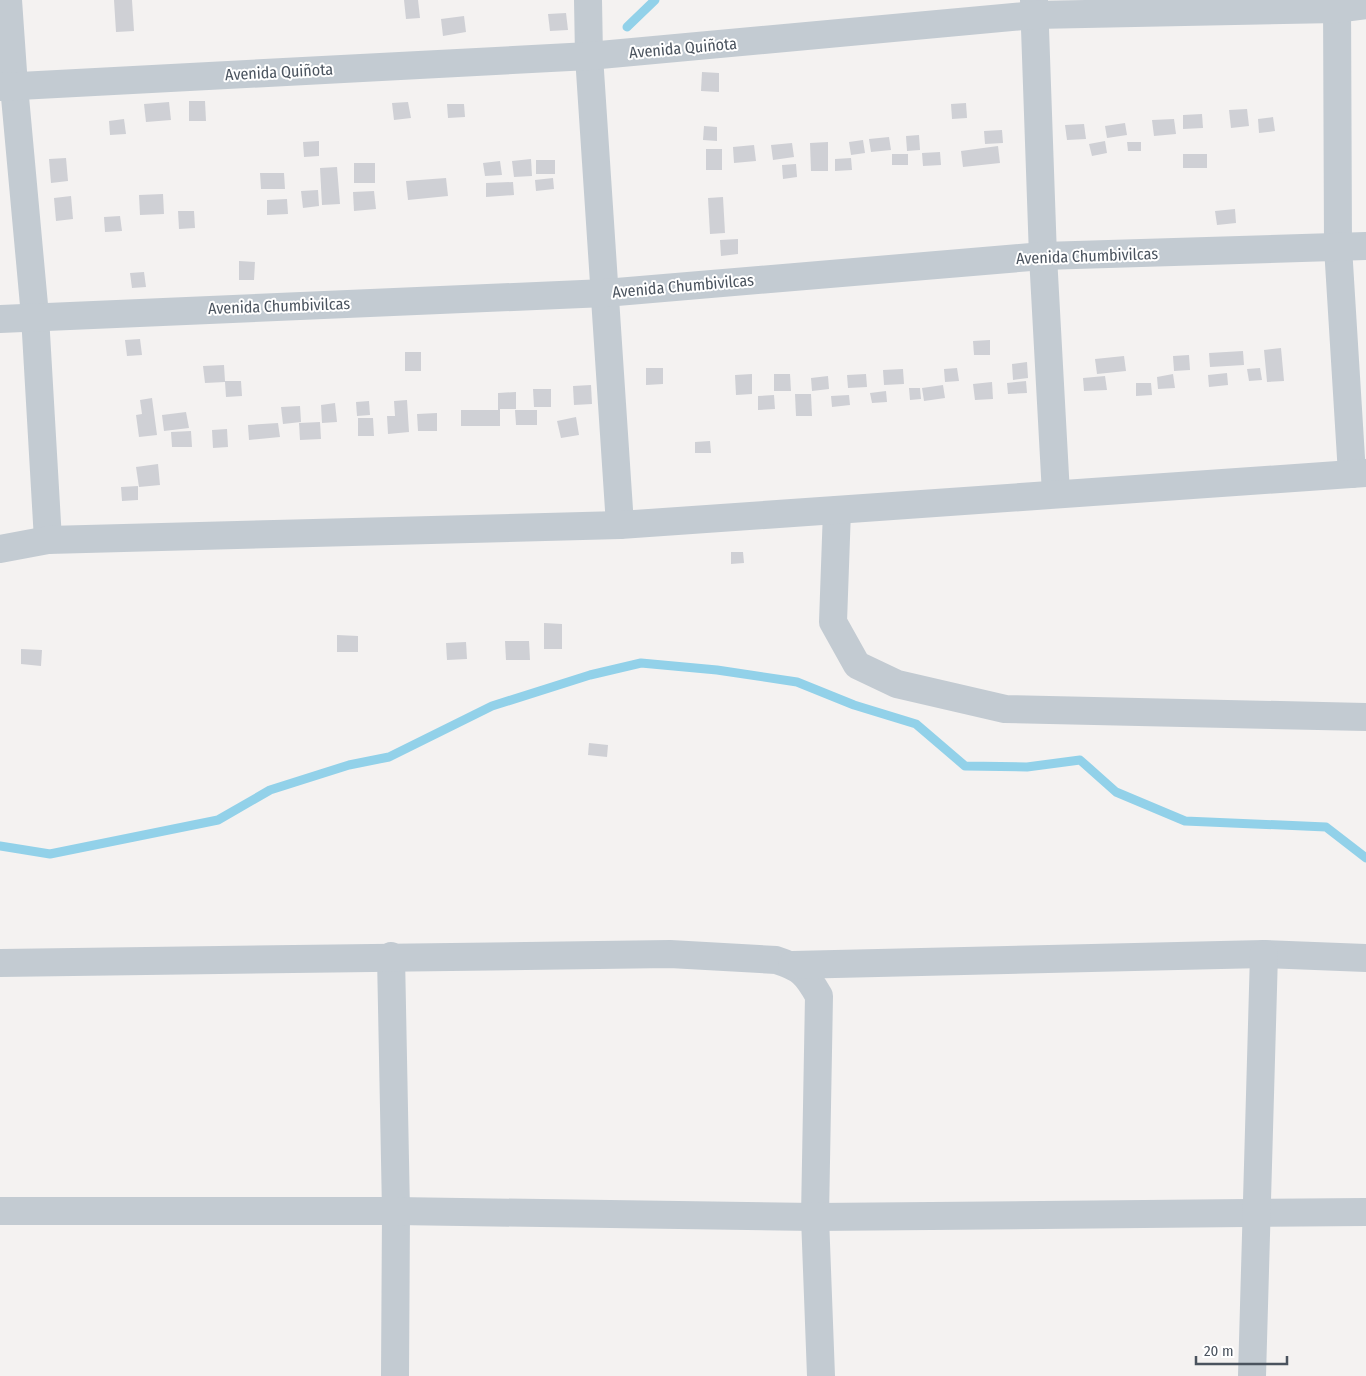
<svg xmlns="http://www.w3.org/2000/svg" width="1366" height="1376" font-family="'Fira Sans Condensed',sans-serif">
<style>
.lines{fill:none;stroke-linecap:round;stroke-linejoin:round}
.stream{stroke:#92d1e9;stroke-width:9}
.building{fill:#cfd0d5}
.minor{stroke:#c3cbd2;stroke-width:28}
.labels{text-anchor:middle;dominant-baseline:central;stroke-width:4;stroke-linejoin:round;paint-order:stroke}
.street-label{font-size:16px;fill:#4a535e;stroke:#fff}
</style>
<rect width="100%" height="100%" fill="#f4f2f1"/>
<g class="lines">
<g class="stream">
<polyline points="627,27 655,0"/>
<polyline points="0,846 50,854 218,820 270,790 349,765 389,757 492,706 590,675 641,663 717,670 797,682 854,705 916,724 965,766 1027,767 1080,760 1116,792 1185,821 1326,827 1366,858"/>
</g>
</g>
<g class="building">
<polygon points="114,0 132,0 134,31 116,32"/>
<polygon points="404,0 418,0 420,18 406,19"/>
<polygon points="566,13 568,30 550,31 548,14"/>
<polygon points="464,16 466,32 443,36 441,19"/>
<polygon points="702,72 719,73 719,92 701,91"/>
<polygon points="189,101 205,101 206,121 189,121"/>
<polygon points="169,102 171,120 146,122 144,104"/>
<polygon points="408,102 411,118 394,120 392,103"/>
<polygon points="966,103 967,118 952,119 951,104"/>
<polygon points="447,104 464,104 465,117 448,118"/>
<polygon points="1247,109 1249,126 1231,128 1229,110"/>
<polygon points="1202,114 1203,128 1183,129 1183,115"/>
<polygon points="1273,117 1275,131 1259,133 1258,119"/>
<polygon points="124,119 126,134 110,135 109,121"/>
<polygon points="1174,119 1176,134 1154,136 1152,120"/>
<polygon points="1125,123 1127,135 1107,138 1105,126"/>
<polygon points="1084,124 1086,139 1067,140 1065,125"/>
<polygon points="704,126 717,127 717,141 703,140"/>
<polygon points="1002,130 1003,143 985,144 984,131"/>
<polygon points="919,135 920,150 907,151 906,136"/>
<polygon points="889,137 891,150 871,152 869,139"/>
<polygon points="863,140 865,153 851,155 849,142"/>
<polygon points="319,141 319,156 304,157 303,142"/>
<polygon points="1105,141 1107,153 1092,156 1089,144"/>
<polygon points="828,142 828,171 811,171 810,143"/>
<polygon points="1127,142 1141,142 1141,151 1128,151"/>
<polygon points="792,143 794,157 773,160 771,145"/>
<polygon points="754,145 756,161 734,163 733,147"/>
<polygon points="998,146 1000,163 963,167 961,151"/>
<rect x="706" y="149" width="16" height="21"/>
<polygon points="940,152 941,165 923,166 922,153"/>
<rect x="892" y="154" width="16" height="11"/>
<rect x="1183" y="154" width="24" height="14"/>
<polygon points="66,158 68,181 51,183 49,159"/>
<polygon points="851,158 852,170 835,171 835,159"/>
<polygon points="531,159 532,176 514,177 512,161"/>
<rect x="536" y="160" width="19" height="14"/>
<polygon points="500,161 502,175 485,176 483,163"/>
<rect x="354" y="163" width="21" height="20"/>
<polygon points="796,164 797,177 783,179 782,165"/>
<polygon points="337,167 340,204 322,205 320,168"/>
<polygon points="260,173 284,173 285,189 261,189"/>
<polygon points="446,178 448,196 408,200 406,181"/>
<polygon points="553,178 554,189 536,191 535,180"/>
<polygon points="513,182 514,195 486,197 486,183"/>
<polygon points="318,190 319,206 303,208 301,191"/>
<polygon points="374,191 376,209 354,211 353,192"/>
<polygon points="163,194 164,214 140,215 139,195"/>
<polygon points="71,196 73,219 56,221 54,198"/>
<polygon points="723,197 725,233 710,234 708,198"/>
<polygon points="287,199 288,214 267,215 267,200"/>
<polygon points="1235,209 1236,223 1217,225 1215,211"/>
<polygon points="178,211 194,211 195,228 179,229"/>
<polygon points="120,216 122,231 105,232 104,217"/>
<polygon points="738,239 738,254 721,256 720,240"/>
<polygon points="239,261 255,262 254,280 239,280"/>
<polygon points="144,272 146,287 132,288 130,273"/>
<polygon points="140,339 142,355 127,356 125,340"/>
<polygon points="990,340 990,355 974,355 973,341"/>
<polygon points="1281,348 1284,381 1267,382 1264,350"/>
<polygon points="1243,351 1244,365 1210,367 1209,353"/>
<rect x="405" y="352" width="16" height="19"/>
<polygon points="1189,355 1190,370 1174,371 1173,356"/>
<polygon points="1124,356 1126,371 1097,374 1095,359"/>
<polygon points="1027,362 1028,378 1013,380 1012,364"/>
<polygon points="224,365 225,381 241,381 242,396 226,397 225,382 205,383 203,366"/>
<polygon points="646,368 663,368 663,384 646,385"/>
<polygon points="957,368 959,381 945,382 944,369"/>
<polygon points="1260,368 1262,380 1249,381 1247,369"/>
<polygon points="903,369 904,384 884,385 883,370"/>
<polygon points="1227,373 1228,385 1209,387 1208,375"/>
<polygon points="752,374 752,394 736,395 735,375"/>
<polygon points="774,374 790,374 791,391 774,391"/>
<polygon points="866,374 867,387 848,388 847,375"/>
<polygon points="1173,374 1175,388 1158,389 1157,377"/>
<polygon points="828,376 829,389 812,391 811,378"/>
<polygon points="1105,376 1107,390 1084,391 1083,378"/>
<polygon points="1026,381 1027,393 1008,394 1007,383"/>
<polygon points="992,382 993,399 975,400 973,384"/>
<polygon points="1136,383 1151,383 1152,395 1136,396"/>
<polygon points="591,385 592,404 574,405 573,386"/>
<polygon points="943,385 945,398 924,401 922,388"/>
<polygon points="909,388 920,388 921,399 910,400"/>
<polygon points="533,389 551,389 551,407 534,407"/>
<polygon points="886,391 887,402 872,403 870,393"/>
<polygon points="516,392 516,409 500,409 500,426 461,426 461,410 498,410 498,393"/>
<polygon points="795,394 811,394 812,416 796,416"/>
<polygon points="774,395 775,409 758,410 758,396"/>
<polygon points="849,395 850,405 832,407 831,396"/>
<polygon points="152,398 157,435 139,437 136,415 142,414 140,400"/>
<polygon points="407,400 409,432 388,434 387,416 395,416 394,401"/>
<polygon points="369,401 370,415 357,416 356,402"/>
<polygon points="335,403 337,422 322,423 321,405"/>
<polygon points="300,406 301,422 283,424 281,407"/>
<polygon points="515,410 537,410 537,425 516,425"/>
<polygon points="186,412 189,428 164,431 162,415"/>
<polygon points="437,413 437,431 418,431 417,414"/>
<polygon points="576,417 579,435 561,438 557,421"/>
<polygon points="358,418 373,418 374,436 358,436"/>
<polygon points="320,422 321,439 300,440 299,423"/>
<polygon points="278,423 280,437 249,440 248,425"/>
<polygon points="227,429 228,447 213,448 212,430"/>
<polygon points="191,431 192,447 172,447 171,432"/>
<polygon points="710,441 711,453 695,453 695,442"/>
<polygon points="158,464 160,485 139,487 136,467"/>
<polygon points="138,486 138,500 122,501 121,487"/>
<polygon points="731,552 743,552 744,563 731,564"/>
<polygon points="544,623 562,624 562,649 544,649"/>
<polygon points="337,635 358,636 358,652 337,652"/>
<polygon points="505,641 529,641 530,660 506,660"/>
<polygon points="466,642 467,659 447,660 446,643"/>
<polygon points="21,649 42,650 41,666 21,664"/>
<polygon points="589,743 608,745 607,757 588,755"/>
</g>
<g class="lines">
<g class="minor">
<polyline points="8,0 14,86 35,316 48,540"/>
<polyline points="588,0 589,56 620,525"/>
<polyline points="1034,0 1043,256 1056,494"/>
<polyline points="1337,0 1338,247 1352,474"/>
<polyline points="0,87 589,56 1035,15 1337,9 1366,5"/>
<polyline points="0,319 605,293 1043,256 1366,246"/>
<polyline points="837,510 833,622 857,665 897,684 1005,709 1366,717"/>
<polyline points="0,549 48,540 620,525 1366,473"/>
<polyline points="391,956 396,1211 395,1376"/>
<path d="M0,963L670,954L776,960C801,968 806,973 819,996L815,1217L821,1376"/>
<polyline points="792,965 1264,954 1366,958"/>
<polyline points="0,1211 396,1211 815,1217 1366,1212"/>
<polyline points="1252,1376 1264,954"/>
</g>
</g>
<g class="labels">
<g class="street-label">
<text transform="translate(683 48) rotate(-5)">Avenida Quiñota</text>
<text transform="translate(279 72) rotate(-3)">Avenida Quiñota</text>
<text transform="translate(1087 256) rotate(-2)">Avenida Chumbivilcas</text>
<text transform="translate(683 286) rotate(-5)">Avenida Chumbivilcas</text>
<text transform="translate(279 306) rotate(-2)">Avenida Chumbivilcas</text>
</g>
</g>
<path d="M1196 1356v8h91v-8" fill="none" stroke="#4a535e" stroke-width="2.5"/>
<text x="1204" y="1356" font-size="15" fill="#4a535e" stroke="#ffffff" stroke-width="4" paint-order="stroke">20 m</text>
</svg>
